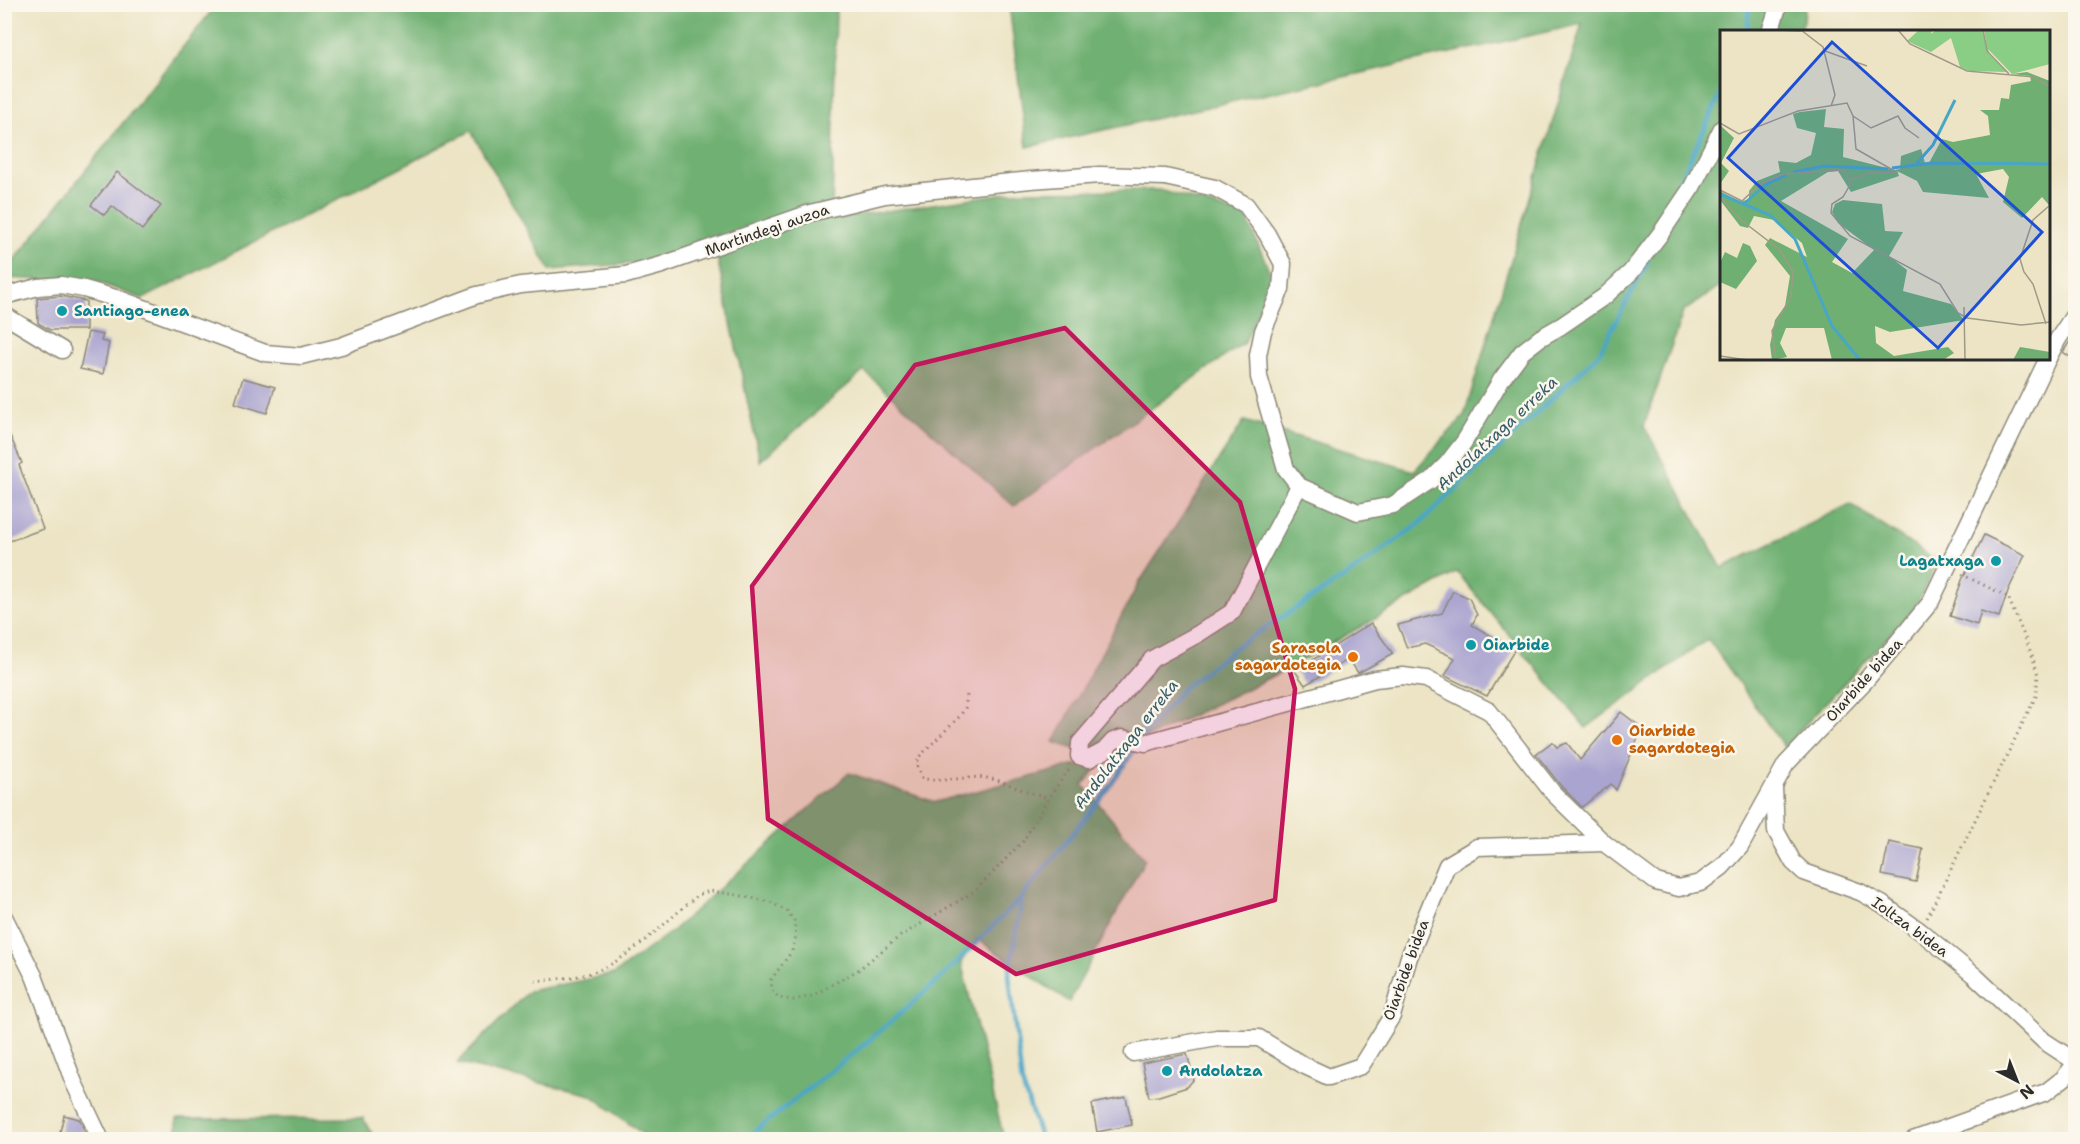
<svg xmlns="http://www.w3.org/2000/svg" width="2080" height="1144" font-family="'Shantell Sans',sans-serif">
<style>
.forest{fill:#6fb072;stroke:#4d6e4e;stroke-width:1.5}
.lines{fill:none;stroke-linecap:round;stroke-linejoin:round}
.stream{stroke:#48a6c7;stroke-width:4.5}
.building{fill:#aaa4d0}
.minor-casing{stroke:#8c8878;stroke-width:19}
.path{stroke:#8c8878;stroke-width:3;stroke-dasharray:1.5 4.5;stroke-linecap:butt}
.minor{stroke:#fff;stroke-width:16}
.marked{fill:#c2185b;fill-opacity:0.2;stroke:#c2185b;stroke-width:4.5;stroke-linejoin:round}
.culture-dot{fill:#0f9aa8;stroke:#fbf7ec;stroke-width:2}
.food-dot{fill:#e8710a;stroke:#fbf7ec;stroke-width:2}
.labels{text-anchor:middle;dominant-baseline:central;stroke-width:5;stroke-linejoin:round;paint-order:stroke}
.street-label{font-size:15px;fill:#2b2b2b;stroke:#fbf7ec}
.culture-label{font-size:15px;font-weight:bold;fill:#0d838f;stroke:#fbf7ec;text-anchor:start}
.food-label{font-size:15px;font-weight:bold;fill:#c56008;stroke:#fbf7ec;text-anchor:end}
.water-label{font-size:16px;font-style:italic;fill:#375c69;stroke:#fbf7ec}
.inset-river{fill:none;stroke:#48a6c7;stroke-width:3}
.inset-road{fill:none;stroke:#9f9a87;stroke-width:1.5}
.view{fill:#1d4ed8;fill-opacity:0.15;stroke:#1d4ed8;stroke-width:3}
.inset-edge{fill:none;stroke:#2b2b2b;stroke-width:3}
</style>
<rect width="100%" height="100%" fill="#fbf7ec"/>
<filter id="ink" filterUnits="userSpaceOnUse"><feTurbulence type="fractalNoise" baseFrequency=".0167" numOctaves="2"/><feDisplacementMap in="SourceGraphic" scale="12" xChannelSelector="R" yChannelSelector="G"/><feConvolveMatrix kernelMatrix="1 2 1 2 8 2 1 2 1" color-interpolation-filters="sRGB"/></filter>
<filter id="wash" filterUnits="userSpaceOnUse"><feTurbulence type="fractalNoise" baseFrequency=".008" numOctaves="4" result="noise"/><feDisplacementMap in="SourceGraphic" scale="24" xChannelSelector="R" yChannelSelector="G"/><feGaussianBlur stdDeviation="1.35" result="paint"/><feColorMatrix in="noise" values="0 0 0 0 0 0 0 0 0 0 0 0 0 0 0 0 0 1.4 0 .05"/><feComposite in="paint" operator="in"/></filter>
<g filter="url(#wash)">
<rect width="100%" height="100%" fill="#ece4c4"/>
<g class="forest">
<polygon points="217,4 836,5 832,219 1020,191 1160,190 1246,216 1272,277 1245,342 1014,506 864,371 760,461 717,257 550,270 471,131 143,299 97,282 5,278 5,272"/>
<polygon points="1009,5 1805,5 1804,21 1799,31 1722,32 1721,285 1683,312 1644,426 1722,568 1850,504 1938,562 1913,610 1784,747 1708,639 1586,728 1457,572 1281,672 1105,758 1083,785 1145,859 1069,1002 977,939 961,962 1004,1139 642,1139 644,1135 591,1095 457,1063 529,991 614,974 672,931 849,773 935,802 1103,758 1054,742 1139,583 1244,421 1414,471 1464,416 1582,24 1027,147"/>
<polygon points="363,1118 375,1139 177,1139 177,1119"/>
</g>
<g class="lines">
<g class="stream">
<polyline points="1747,32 1749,4"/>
<polyline points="1665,213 1722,91"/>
<polyline points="1143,737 1182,689 1240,644 1348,575 1418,525 1598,355 1648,262"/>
<polyline points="1022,898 1009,975 1022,1083 1041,1140"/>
<polyline points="744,1140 866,1043 942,977 1022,897 1109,788 1138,744"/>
</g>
</g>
<g id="blocks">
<g class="building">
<polygon points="117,172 161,206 142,230 112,206 104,215 91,205"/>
<polygon points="61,296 86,301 86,330 50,330 38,323 37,298"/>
<polygon points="88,332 103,335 101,341 109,343 103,374 80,369"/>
<polygon points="2076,332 2076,361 2063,352"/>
<polygon points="243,378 275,387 267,413 235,403"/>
<polygon points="4,422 22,463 19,465 43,529 4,543"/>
<polygon points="1984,535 2025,555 2008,591 1999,617 1981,611 1977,625 1950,616 1962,580"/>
<polygon points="1453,591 1469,598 1477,615 1472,625 1515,649 1487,696 1445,676 1455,658 1425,644 1407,648 1398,625 1442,613"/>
<polygon points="1371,623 1393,654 1358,673 1349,659 1305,685 1295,671"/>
<polygon points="1621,712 1642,728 1616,790 1611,784 1582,807 1561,786 1536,754 1552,742 1557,747 1567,743 1580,760"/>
<polygon points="1889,842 1923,849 1916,882 1882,875"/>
<polygon points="1187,1054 1194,1079 1187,1087 1159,1096 1149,1097 1142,1063"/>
<polygon points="1126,1097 1132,1125 1097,1132 1092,1104"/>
<polygon points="64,1115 79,1119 86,1134 85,1140 58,1140"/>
</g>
</g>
</g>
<g filter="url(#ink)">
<use href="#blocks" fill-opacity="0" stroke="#8c8878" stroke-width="1.5"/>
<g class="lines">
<g class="minor-casing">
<g id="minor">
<polyline points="1770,32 1779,4"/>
<polyline points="4,296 38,287 61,285 84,289 122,300 265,353 301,356 341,346 477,295 521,285 626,275 662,265 810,213 885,195 1031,180 1100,175 1165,177 1215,188 1246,205 1267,234 1283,264 1281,289 1263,331 1258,355 1259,377 1286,469 1299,486 1358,512 1393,505 1431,480 1447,464 1464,442 1501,380 1522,352 1540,338 1561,326 1605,296 1631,272 1661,233 1692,187 1722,128"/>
<polyline points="4,315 62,350"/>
<polyline points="2048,358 2058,339 2076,312"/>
<polyline points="1299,486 1232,612 1198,634 1152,659 1080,743 1079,756 1089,759 1104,751 1113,741 1122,738 1145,743 1375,679 1403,676 1426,679 1489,711 1553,793 1604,843 1656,882 1679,888 1700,883 1722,867 1740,847 1786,764 1866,680 1930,603 2048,358"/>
<polyline points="1774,788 1776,831 1793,862 1804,872 1860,892 1882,904 1920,931 1975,976 2044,1041 2076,1062"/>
<polyline points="4,917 34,976 74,1083 101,1140"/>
<polyline points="1133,1053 1217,1038 1259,1038 1303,1065 1329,1077 1361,1066 1392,1016 1409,957 1447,865 1477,847 1604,843"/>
<polyline points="1913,1140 2046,1092 2064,1078 2076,1063"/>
</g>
</g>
<g class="path">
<path d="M967,695L965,708L960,716L919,757L916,763L922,778C944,784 964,775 987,778C1008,781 1027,795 1049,797"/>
<polyline points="1927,918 2036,696 2038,675 2032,655 2008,597 1961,574"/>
<path d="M535,981C556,979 579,978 599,970C630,958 671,917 698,895L710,891L738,895L770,902L787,911L794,921L796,936L792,951L771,980L772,990L779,998L793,1000L812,996L858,970L899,937L975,891L1023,841L1053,791L1070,769"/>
</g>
<use href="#minor" class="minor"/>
</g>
</g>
<path class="marked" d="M1065,328L1240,502L1295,689L1275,900L1016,974L768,819L752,586L915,365Z"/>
<g class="culture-dot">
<circle cx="62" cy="311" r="6"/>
<circle cx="1996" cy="561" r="6"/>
<circle cx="1471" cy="645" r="6"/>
<circle cx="1167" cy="1071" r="6"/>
</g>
<g class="food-dot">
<circle cx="1353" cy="657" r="6"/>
<circle cx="1617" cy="740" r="6"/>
</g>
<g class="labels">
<g class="street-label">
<text transform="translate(767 230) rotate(-19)">Martindegi auzoa</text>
<text transform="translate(1864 680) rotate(-48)">Oiarbide bidea</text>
<text transform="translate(1910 927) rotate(36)">Ioltza bidea</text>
<text transform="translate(1406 970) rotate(-70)">Oiarbide bidea</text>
</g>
<g class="culture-label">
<text x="74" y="311">Santiago-enea</text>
<text x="1984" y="561" text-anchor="end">Lagatxaga</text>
<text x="1483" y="645">Oiarbide</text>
<text x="1179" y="1071">Andolatza</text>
</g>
<g class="food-label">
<text x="1341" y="648">Sarasola<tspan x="1341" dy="17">sagardotegia</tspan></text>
<text x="1629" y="731" text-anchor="start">Oiarbide<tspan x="1629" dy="17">sagardotegia</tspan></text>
</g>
<g class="water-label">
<text transform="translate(1497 433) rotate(-43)">Andolatxaga erreka</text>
<text transform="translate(1126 744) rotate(-52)">Andolatxaga erreka</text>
</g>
</g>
<g transform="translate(1720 30)">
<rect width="330" height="330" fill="#ece4c4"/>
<path d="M199,0H212L211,4L216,0H262L270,25L288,42L249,41L240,37L231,8L211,22L187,11ZM264,0H330V34L292,44L267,18Z" fill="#8acd85"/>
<path d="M307,42L330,51L329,175L322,167L302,188L283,172L289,147L283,139L256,144L269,168L203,162L197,151L177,141L179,146L131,162L118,141L108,142L61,171L128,209L112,232L132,243L154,220L118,193L112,182L115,174L123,170L162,174L165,201L183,202L169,226L187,240L183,261L231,274L244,290L170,302L155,296L156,313L174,326L228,317L234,323L223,330H112L104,298H66L60,313L67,327L52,330L50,315L55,290L65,276L70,246L45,215L50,208L87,227L82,213L54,190L34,186L28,198L20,196L0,170V161L20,172L29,169V161L37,151L60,142L58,131L76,133L91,125L96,103L77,98L73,84L80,82L106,79L104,97L124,99L123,127L175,140L180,139L181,126L201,119L205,133H209L222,109L233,112L270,105L268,86L260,80H279L281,68L289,69L291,55L311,51L310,46L292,44ZM0,95L14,108L1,133L9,141L0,154ZM23,213L30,216L37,231L16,259L0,252V233L5,222L17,228ZM300,317L330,322V330H293Z" fill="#6fb072"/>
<path class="inset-river" d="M197,133L213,115L235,70M172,138L212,133L330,134M73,142L105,136L168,139M0,164L50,185L75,209L112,296L140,330M24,174L45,155L66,145"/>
<path class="inset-road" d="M57,0L81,1M81,0L103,17L115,65L111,76M178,0L190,14L247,41L314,47L330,57M263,0L267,21L289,44M105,21L147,36M133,86L151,98L178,86L185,98L199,108M0,93L19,104L78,81L127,73L133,86L136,119L178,143M131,150L149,143H178M0,160L22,171L40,154L64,144L123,140L131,153L123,167L112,174L111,183L130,206L220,254L238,283L247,288L301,295L330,292M0,167L21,190L60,220L73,242L71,266L52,301L56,330M244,277L245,330M326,294L313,254L304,242L300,229L313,190L329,176M0,326L28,330"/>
<path class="view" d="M112,12L322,202L218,318L8,128Z"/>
<rect width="330" height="330" class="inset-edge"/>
</g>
<rect width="2080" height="1144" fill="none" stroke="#fbf7ec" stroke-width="24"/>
<g transform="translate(2017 1081) rotate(138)" stroke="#fbf7ec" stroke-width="4.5" paint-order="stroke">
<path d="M0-4.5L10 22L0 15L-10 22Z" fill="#2b2b2b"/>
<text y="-9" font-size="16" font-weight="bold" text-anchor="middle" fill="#2b2b2b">N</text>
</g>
</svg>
